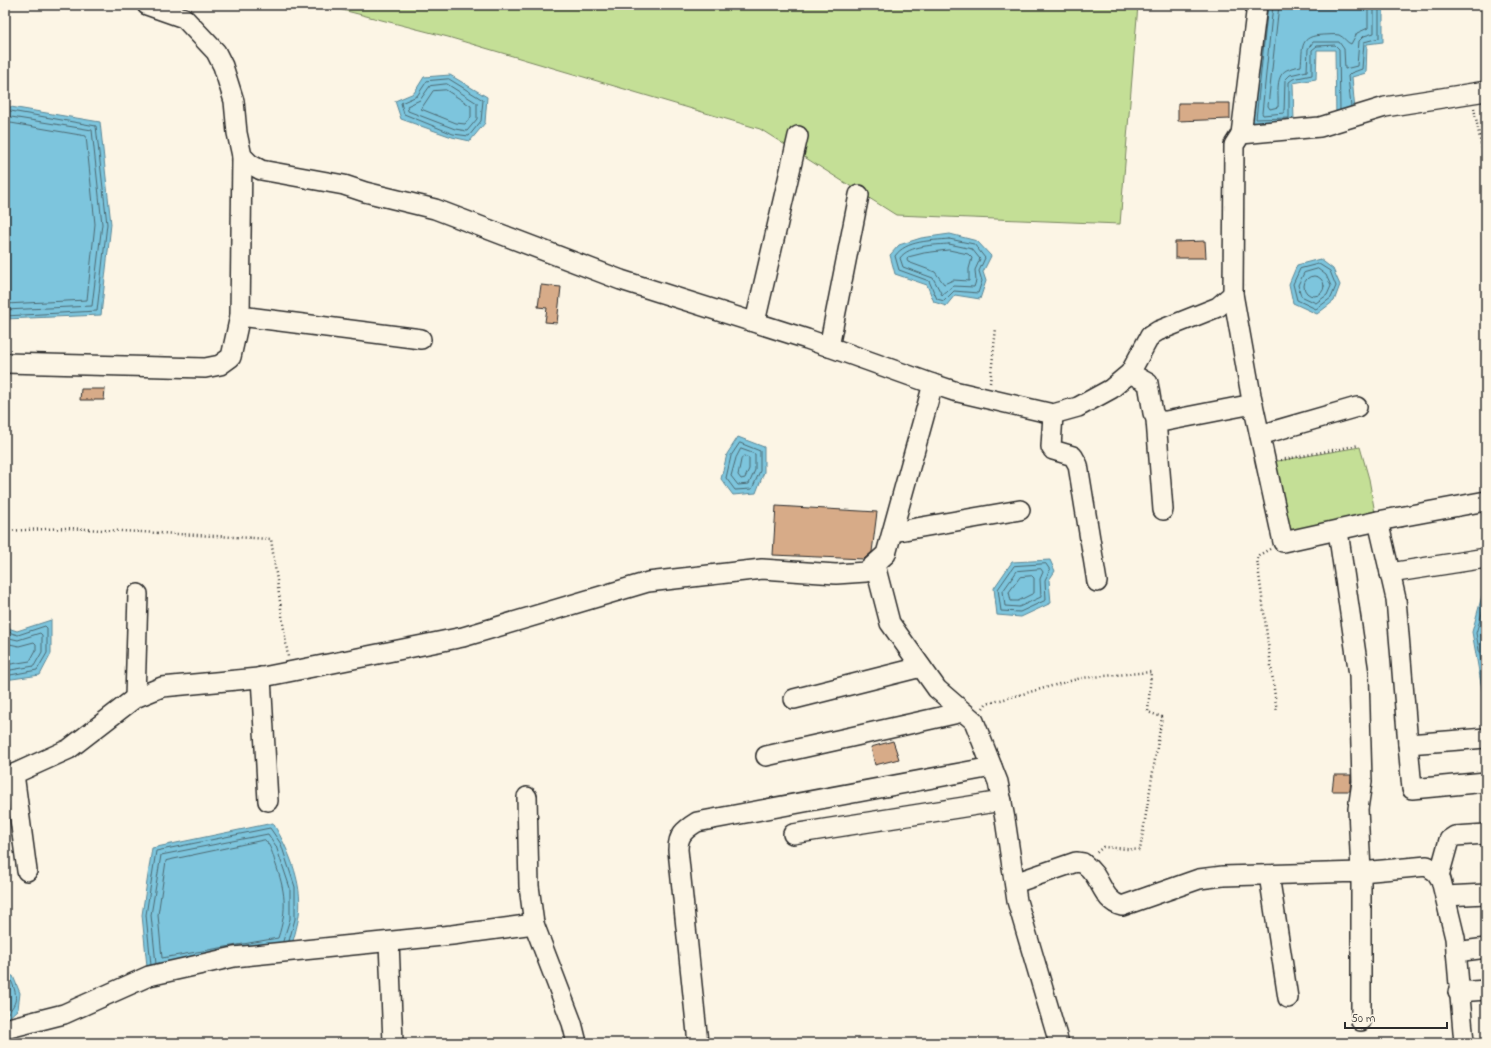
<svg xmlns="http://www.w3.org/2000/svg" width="1491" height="1048" font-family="'Indie Flower',sans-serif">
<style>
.green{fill:#c4df96;stroke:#788560}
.water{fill:#7dc5dd;stroke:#5c8796}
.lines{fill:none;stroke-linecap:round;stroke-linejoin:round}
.shore{stroke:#4c6972;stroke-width:1}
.building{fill:#d7ab88;stroke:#2b2b2b}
.minor-casing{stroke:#2b2b2b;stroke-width:22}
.path{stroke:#2b2b2b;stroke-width:2.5;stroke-dasharray:1 3;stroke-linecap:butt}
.minor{stroke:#fcf5e5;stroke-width:19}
</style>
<rect width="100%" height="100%" fill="#fcf5e5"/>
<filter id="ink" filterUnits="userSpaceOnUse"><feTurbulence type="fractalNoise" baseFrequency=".025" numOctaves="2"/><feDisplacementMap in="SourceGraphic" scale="8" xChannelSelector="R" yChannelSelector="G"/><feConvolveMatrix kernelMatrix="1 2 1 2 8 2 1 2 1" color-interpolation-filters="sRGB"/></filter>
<g filter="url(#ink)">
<g class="green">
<polygon points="323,5 1138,5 1120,224 896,215 760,129 448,37"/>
<polygon points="1392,5 1474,5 1474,7 1392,9"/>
<polygon points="1360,447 1369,479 1376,519 1280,542 1272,462"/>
</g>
<g class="water">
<polygon points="1264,5 1383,5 1383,42 1367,44 1366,73 1352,77 1355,111 1336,118 1335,50 1317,50 1316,79 1293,83 1294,122 1251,125"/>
<polygon points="450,75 487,97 485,123 470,141 452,137 401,119 395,101 414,93 424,77"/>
<polygon points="5,106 100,122 111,224 101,315 5,319"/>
<polygon points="950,234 977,241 991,256 983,272 986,281 980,299 955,295 946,306 934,302 927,285 895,274 890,255 899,245 921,238"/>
<polygon points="1320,259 1333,269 1340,285 1334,301 1317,314 1293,303 1289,284 1297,265"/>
<polygon points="738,437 764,447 764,472 756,493 733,495 721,479 727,454"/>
<polygon points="1050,560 1055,571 1049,580 1051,603 1021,617 997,615 994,588 1012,562"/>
<polygon points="1486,595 1486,701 1484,700 1472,632 1482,596"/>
<polygon points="51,620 51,654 40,675 5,680 5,627 17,631"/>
<path d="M273,823C290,852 305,888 298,921C296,931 293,941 290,951L148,977L142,915L152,848Z"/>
<polygon points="5,975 13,976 20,993 18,1009 5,1021"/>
</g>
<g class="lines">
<g class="shore">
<polyline points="1268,5 1256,119 1289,118 1289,82 1293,79 1312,75 1312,50 1317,46 1335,45 1339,49 1340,110"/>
<polyline points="1273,5 1262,113 1263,115 1284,113 1285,80 1290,75 1307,71 1308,49 1313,42 1339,42 1344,49 1345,69 1357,66 1359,41 1364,36 1374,33 1374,5"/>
<path d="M1279,5L1268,106L1270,109L1278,107C1279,94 1274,74 1289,69C1293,67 1297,67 1301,66C1303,47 1299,36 1323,35C1328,35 1334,34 1339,35C1344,37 1347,43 1351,44L1357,33L1368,28V5"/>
<polygon points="449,79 483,100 481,121 469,136 453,134 404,114 401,103 417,96 427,81"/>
<polygon points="447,84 477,103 477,119 467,131 455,129 408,111 407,106 420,100 430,86"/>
<polygon points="446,90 471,106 471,117 465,124 456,123 421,109 433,91"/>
<polyline points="1351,107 1348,76 1351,73 1362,69 1364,42 1379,38 1379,5"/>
<polyline points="5,110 96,126 107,224 97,311 5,316"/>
<polyline points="5,116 92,130 102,224 92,306 5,310"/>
<polyline points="5,122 86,136 95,224 87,300 5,304"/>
<path d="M949,239L974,244L985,258L979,271L982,281L978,293L954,291L944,301L937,299L929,281L899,270L895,256C906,240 931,241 949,239Z"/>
<path d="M949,244L972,249L980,259L975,270L976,281L974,287L953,286L942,295L933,278L903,267L900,258C909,245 935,245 949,244Z"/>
<polygon points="949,250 968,254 972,258 969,269 969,281 953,280 944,284 935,272 908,262 907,260 908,257 924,253"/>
<polygon points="1319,264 1330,271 1336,286 1331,298 1316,309 1297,300 1293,284 1300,269"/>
<polygon points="1318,269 1326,275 1331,286 1327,295 1316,303 1301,296 1298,285 1304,273"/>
<circle cx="1314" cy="286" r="10"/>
<polygon points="740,443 760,451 760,471 752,489 735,490 726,478 731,456"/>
<polygon points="741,449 755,454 755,470 749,484 738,485 731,476 736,458"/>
<polygon points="744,456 749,458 749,469 745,478 741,479 738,475 741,460"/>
<polygon points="1046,564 1050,570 1045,580 1046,600 1020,612 1001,611 998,589 1014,566"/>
<polygon points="1041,569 1043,572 1040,579 1041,597 1019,607 1005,606 1003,591 1017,571"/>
<polygon points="1032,576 1034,578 1034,593 1018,601 1011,601 1009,592 1020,577"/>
<polyline points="1486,600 1476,633 1486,690"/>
<polyline points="1486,618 1481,633 1486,662"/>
<polyline points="5,631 18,635 45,626 47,628 47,653 37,670 5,676"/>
<polyline points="5,637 18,640 40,633 42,635 42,652 34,666 5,671"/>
<polyline points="5,643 19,646 34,642 36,644 36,650 30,661 5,665"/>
<path d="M265,840C271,846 273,855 275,862C285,891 288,908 278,938L162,958L158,915L166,861Z"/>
<polyline points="156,964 151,915 161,855 268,834 276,846 290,888 290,919 283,941"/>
<polyline points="151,965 146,915 156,851 270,828 281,844 295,887 295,919 289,941"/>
<path d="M5,979L11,980C18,997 18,1003 5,1016"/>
</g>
</g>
<g class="building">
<polygon points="1178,103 1230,103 1230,119 1178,121"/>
<polygon points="1205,241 1206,258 1175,258 1175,242"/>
<polygon points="541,285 561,287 557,323 545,322 547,308 538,307"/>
<polygon points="81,389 105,389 104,400 80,400"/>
<polygon points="776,506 877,512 872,552 864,559 773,555"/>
<polygon points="893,741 899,759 875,765 871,747"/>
<polygon points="1334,775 1351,775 1350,791 1332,791"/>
</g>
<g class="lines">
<g class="minor-casing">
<g id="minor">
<polyline points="147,5 184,18 216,52 223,66 234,101 237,133 242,156 250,164 261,170 344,185 365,192 435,209 621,280 807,339 933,384 954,391 1053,414 1078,407 1111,389 1130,373 1150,336 1158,331 1218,307 1233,294"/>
<polyline points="1486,91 1385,107 1320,127 1241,134 1234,145 1233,294 1251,395 1283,542 1378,521 1486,501"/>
<polyline points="1241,134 1257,5"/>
<polyline points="240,316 421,339"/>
<polyline points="755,322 798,136"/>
<polyline points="829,347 859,195"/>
<polyline points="5,363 205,368 220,365 231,357 240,316 242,156"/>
<polyline points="1130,373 1148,383 1153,413 1158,421 1166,421 1253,404"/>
<polyline points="1053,414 1051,447 1053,450 1073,456 1078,465 1097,582"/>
<polyline points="1156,420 1163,510"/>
<polyline points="1260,435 1357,407"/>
<polyline points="1378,521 1396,599 1408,744 1486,738"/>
<polyline points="1338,531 1359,675 1362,782 1358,809 1361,872 1427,866 1436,872 1441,880 1455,938 1464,1043"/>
<polyline points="893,532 1020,510"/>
<polyline points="875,565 890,623 937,689 974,721 998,782 1005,819 1017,901 1059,1043"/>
<polyline points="1390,573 1486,558"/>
<polyline points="261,677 268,801"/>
<polyline points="135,698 138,594"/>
<polyline points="794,699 921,667"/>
<polyline points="1408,744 1412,789 1486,782"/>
<polyline points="766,756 963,712"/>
<polyline points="14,774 27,871"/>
<polyline points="5,778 69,749 135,698 162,687 258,678 463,637 648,582 762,569 836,574 866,572 886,554 933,384"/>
<polyline points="527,797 529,886 534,924 572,1023 577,1043"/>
<polyline points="793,834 1002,801"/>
<polyline points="1269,875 1288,998"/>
<polyline points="1439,876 1449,840 1455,836 1486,834"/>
<path d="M1015,883L1076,862L1083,863C1087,866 1091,870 1094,874C1103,887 1106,902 1122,906L1199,879L1223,876L1361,872V1021"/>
<polyline points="1445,896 1486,894"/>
<polyline points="389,942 393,1043"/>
<polyline points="1456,952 1486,948"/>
<polyline points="1458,992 1486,990"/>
<polyline points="5,1029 64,1014 149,976 234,957 452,935 534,924"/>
<path d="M698,1043L678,850C678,835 684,830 697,822L992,767"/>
</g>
</g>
<g class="path">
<polyline points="1474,108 1486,170"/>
<polyline points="990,383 996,328"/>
<polyline points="1281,460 1359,445"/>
<polyline points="5,531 66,528 271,539 288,657"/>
<polyline points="1270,549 1259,555 1257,559 1277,712"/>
<polyline points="983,708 986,704 1081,678 1151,672 1148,712 1162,717 1140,850 1103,847 1095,854"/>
</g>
<use href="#minor" class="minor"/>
</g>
</g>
<rect width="1491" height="1048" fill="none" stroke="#fcf5e5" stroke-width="20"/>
<rect x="10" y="10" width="1471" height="1028" fill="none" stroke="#2b2b2b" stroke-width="1.5" filter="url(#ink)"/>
<path d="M1345 1022v6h102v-6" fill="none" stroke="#2b2b2b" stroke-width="2"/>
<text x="1351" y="1022" font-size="12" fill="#2b2b2b" stroke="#fcf5e5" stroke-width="3" paint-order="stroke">50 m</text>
</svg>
